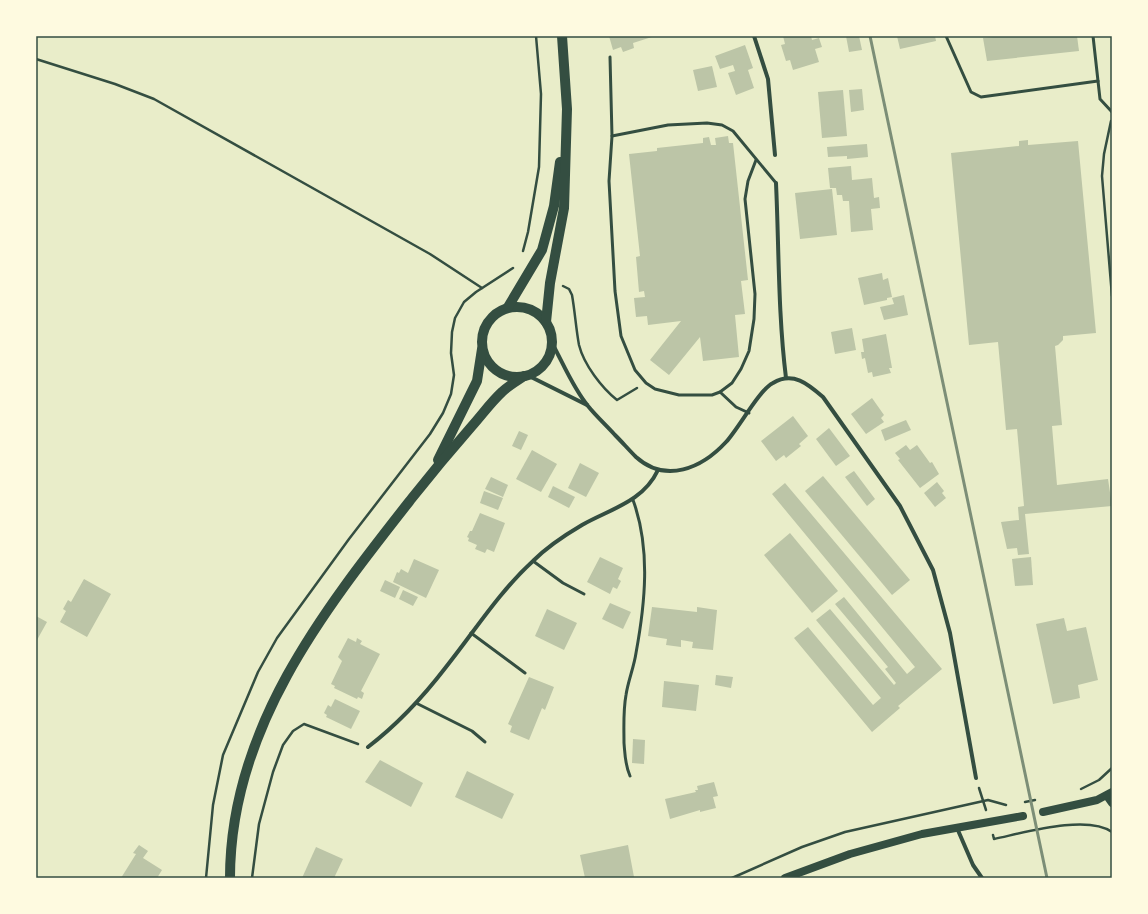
<svg xmlns="http://www.w3.org/2000/svg" width="1148" height="914" font-family="'PT Sans Narrow',sans-serif">
<style>
.building{fill:#bcc5a7}
.lines{fill:none;stroke-linecap:round;stroke-linejoin:round}
.path{stroke:#344e41;stroke-width:2.5}
.service{stroke:#344e41;stroke-width:3}
.minor{stroke:#344e41;stroke-width:4}
.secondary{stroke:#344e41;stroke-width:8}
.primary{stroke:#344e41;stroke-width:10}
.rail{stroke:#7c8e77;stroke-width:3}
.neatline{fill:none;stroke:#344e41;stroke-width:1.5}
</style>
<rect width="100%" height="100%" fill="#e9edc9"/>
<g class="building">
<polygon points="609,36 655,36 633,43 634,48 623,52 621,47 613,50"/>
<polygon points="783,36 811,36 812,40 819,38 822,47 815,49 819,62 793,70 790,60 786,61 781,45 785,44"/>
<polygon points="846,36 859,36 862,50 849,52"/>
<polygon points="897,36 935,36 936,41 900,49"/>
<polygon points="1004,36 1077,36 1079,51 987,61 983,38"/>
<polygon points="745,45 753,68 748,70 754,88 736,95 728,73 735,71 733,65 720,69 715,56"/>
<polygon points="712,66 717,87 698,91 693,70"/>
<polygon points="862,89 864,110 851,112 849,90"/>
<polygon points="843,90 847,136 822,138 818,92"/>
<polygon points="728,136 729,143 733,143 748,280 741,281 745,314 735,315 739,357 703,361 700,337 669,375 650,360 681,321 648,325 647,316 636,317 634,298 645,297 644,291 639,292 636,257 640,256 629,154 657,151 657,148 703,143 703,138 709,137 711,145 716,145 715,138"/>
<polygon points="1028,140 1028,145 1078,141 1096,333 1063,336 1063,340 1058,345 1055,346 1062,425 1052,426 1057,485 1108,479 1112,506 1025,514 1029,554 1018,555 1017,548 1007,549 1001,522 1019,520 1018,507 1024,506 1017,429 1006,430 998,342 969,345 951,153 1019,146 1019,141"/>
<polygon points="867,144 868,157 847,159 847,156 828,157 827,147"/>
<polygon points="851,166 852,180 872,178 874,198 879,197 880,208 871,209 873,230 851,232 849,201 843,201 842,195 837,195 836,188 830,188 828,168"/>
<polygon points="832,189 837,235 800,239 795,193"/>
<polygon points="882,273 883,280 888,278 892,297 887,298 887,300 864,305 858,278"/>
<polygon points="904,295 908,315 884,320 880,307 894,304 892,298"/>
<polygon points="852,328 856,350 835,354 831,332"/>
<polygon points="886,334 892,368 889,368 891,373 873,377 872,372 868,373 865,358 862,359 861,352 864,352 862,339"/>
<polygon points="872,398 884,415 881,418 884,422 866,434 851,414"/>
<polygon points="793,416 808,436 799,444 801,446 786,458 784,455 776,461 761,441"/>
<polygon points="906,420 911,430 885,441 881,430"/>
<polygon points="829,428 850,456 836,466 816,439"/>
<polygon points="519,431 528,435 521,450 512,446"/>
<polygon points="906,445 910,450 917,445 930,463 932,462 939,474 920,488 898,460 900,459 895,453"/>
<polygon points="532,450 557,464 541,492 516,479"/>
<polygon points="580,463 599,473 586,497 568,488"/>
<polygon points="854,471 875,499 867,506 845,477"/>
<polygon points="823,476 910,580 892,595 805,491"/>
<polygon points="491,477 508,485 503,497 485,489"/>
<polygon points="937,482 944,491 942,493 946,498 935,507 924,493"/>
<polygon points="785,483 942,669 898,706 900,708 872,732 794,638 808,627 873,705 881,698 816,620 830,609 894,685 896,683 885,669 888,667 835,604 844,597 907,674 915,667 772,494"/>
<polygon points="553,486 575,497 569,508 548,497"/>
<polygon points="484,491 503,498 498,510 480,503"/>
<polygon points="480,513 505,523 494,552 487,549 485,553 475,549 477,545 468,541 469,538 467,537 470,531 472,531"/>
<polygon points="790,533 838,591 812,613 764,555"/>
<polygon points="600,557 623,568 618,579 621,581 617,589 613,587 610,594 587,582"/>
<polygon points="1031,557 1033,585 1015,586 1012,559"/>
<polygon points="414,559 439,570 426,598 393,582 397,572 399,573 401,569 408,573"/>
<polygon points="84,579 111,594 87,637 60,622 66,611 63,609 68,600 71,602"/>
<polygon points="385,580 400,587 395,598 380,591"/>
<polygon points="403,590 418,597 413,606 399,599"/>
<polygon points="610,603 631,612 623,629 602,619"/>
<polygon points="652,607 697,612 697,607 717,610 713,650 692,648 693,642 681,640 681,647 666,645 667,639 648,636"/>
<polygon points="547,609 577,623 564,650 535,636"/>
<polygon points="36,616 47,622 37,640 36,639"/>
<polygon points="1064,618 1067,631 1086,627 1098,680 1078,685 1080,698 1053,704 1036,624"/>
<polygon points="348,638 356,642 357,638 362,641 360,644 380,654 361,691 364,693 362,699 358,697 357,699 334,688 335,686 331,684 342,661 338,657"/>
<polygon points="716,675 733,677 731,688 715,685"/>
<polygon points="529,677 554,687 545,710 542,708 529,740 510,732 512,726 508,724"/>
<polygon points="664,681 699,685 696,711 662,707"/>
<polygon points="335,699 360,711 351,729 326,717 327,715 324,713 328,705 331,707"/>
<polygon points="633,739 645,740 644,764 632,763"/>
<polygon points="380,760 423,783 411,807 365,782"/>
<polygon points="467,771 514,794 502,819 455,797"/>
<polygon points="714,782 718,796 713,797 716,808 700,812 700,810 670,819 665,799 696,792 695,790 698,790 697,786"/>
<polygon points="139,845 148,851 143,858 162,870 157,878 121,878 136,854 133,853"/>
<polygon points="628,845 634,877 585,878 580,855"/>
<polygon points="316,847 343,859 334,878 302,878"/>
</g>
<g class="lines">
<g class="path">
<polyline points="36,59 115,84 154,99 430,254 482,288"/>
<polyline points="1111,121 1104,154 1102,176 1112,296"/>
<polyline points="523,251 528,232 539,167 541,94 536,36"/>
<path d="M563,286L569,289L572,295C575,312 576,329 579,345C584,365 602,388 617,400L637,388"/>
<polyline points="979,788 986,810"/>
<polyline points="1081,789 1099,780 1112,768"/>
<polyline points="1025,802 1035,800"/>
<path d="M993,835L994,839C1023,833 1087,814 1112,832"/>
<polyline points="206,878 213,805 223,755 258,672 277,638 349,539 430,434 443,413 451,394 454,375 451,353 452,332 455,318 464,302 476,292 513,268"/>
<polyline points="252,878 259,824 273,772 283,745 293,731 304,724 358,744"/>
<polyline points="732,878 802,847 845,832 988,800 1006,805"/>
</g>
<g class="service">
<polyline points="946,36 971,92 981,97 1098,81"/>
<polyline points="1093,36 1100,99 1112,112"/>
<polyline points="610,57 612,136 609,181 615,291 621,336 635,370 646,383 655,389 679,395 712,395 720,392 732,383 741,369 749,351 754,319 755,294 745,199 748,181 756,160"/>
<polyline points="612,136 668,125 707,123 722,125 733,131 776,183"/>
<polyline points="720,392 736,407 749,413"/>
<polyline points="533,561 563,583 584,594"/>
<polyline points="471,633 525,673"/>
<polyline points="416,703 472,731 485,742"/>
<path d="M630,776C625,765 625,755 624,743C624,727 623,711 626,695C628,681 634,667 636,653C645,604 651,549 633,500"/>
</g>
<g class="minor">
<polyline points="754,36 768,79 775,155"/>
<path d="M776,183C779,248 778,314 786,378"/>
<path d="M552,343C563,363 573,388 588,406C596,416 606,425 615,435C622,442 629,450 636,457C666,484 702,468 726,442C739,428 759,390 773,383C793,371 808,384 823,397L900,506L933,570L950,633L976,778"/>
<polyline points="527,375 587,405"/>
<path d="M368,747C398,724 423,697 446,667C474,632 499,592 533,561C547,547 565,535 582,525C610,509 643,502 658,470"/>
<polyline points="957,828 973,865 982,878"/>
</g>
<g class="secondary">
<polyline points="1107,796 1112,803"/>
<polyline points="1043,812 1097,800 1112,792"/>
<polyline points="785,878 850,854 922,834 1023,816"/>
</g>
<g class="primary">
<circle cx="517" cy="342" r="35"/>
<polyline points="508,307 542,250 554,206 560,162"/>
<polyline points="546,322 550,283 564,208 567,109 562,36"/>
<polyline points="438,460 477,381 482,349"/>
<path d="M230,878C230,728 324,610 412,498C431,474 451,450 472,426C482,415 491,402 502,392C508,386 517,381 524,376"/>
</g>
<polyline class="rail" points="870,36 1047,878"/>
</g>
<rect width="1148" height="914" fill="none" stroke="#fefae0" stroke-width="74"/>
<rect x="37" y="37" width="1074" height="840" class="neatline"/>
</svg>
